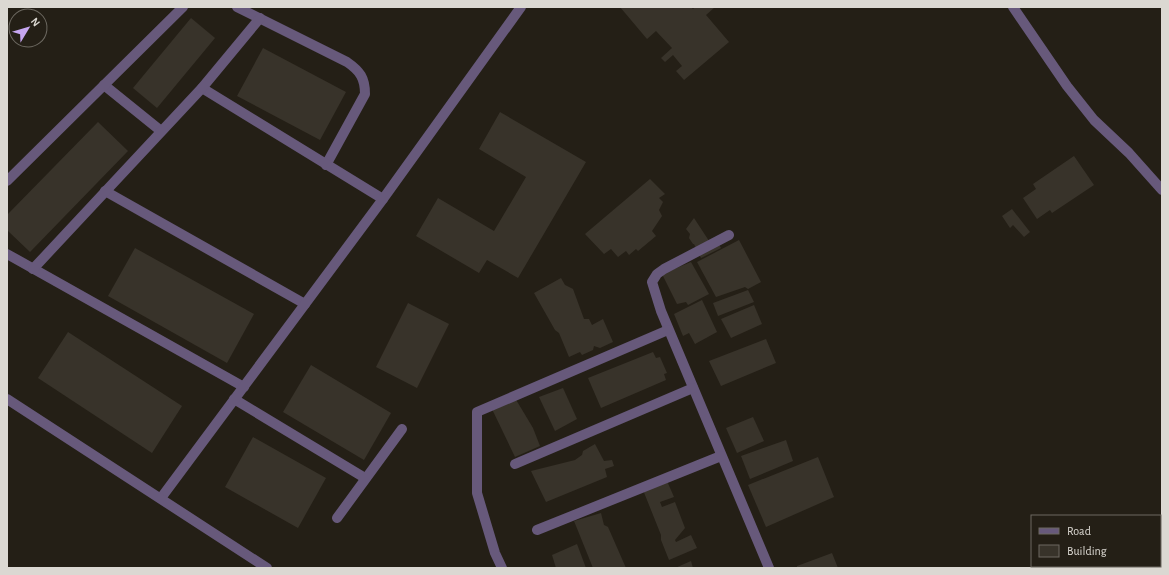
<svg xmlns="http://www.w3.org/2000/svg" width="1169" height="575" font-family="'Alegreya Sans',sans-serif">
<style>
.building{fill:#38332a}
.lines{fill:none;stroke-linecap:round;stroke-linejoin:round}
.minor{stroke:#67597b;stroke-width:10}
.tertiary{stroke:#67597b;stroke-width:10}
</style>
<rect width="100%" height="100%" fill="#241f16"/>
<g class="building">
<polygon points="620,7 691,7 693,9 695,7 715,7 706,15 729,42 684,80 676,71 682,66 673,55 665,62 661,58 672,48 656,31 647,39"/>
<polygon points="191,18 215,38 157,108 133,88"/>
<polygon points="263,48 346,92 320,140 237,96"/>
<polygon points="500,112 586,162 518,278 487,260 479,273 416,236 438,198 494,231 526,177 479,149"/>
<polygon points="98,122 128,151 30,252 7,230 7,215"/>
<polygon points="1074,156 1094,185 1052,213 1050,210 1037,219 1023,198 1036,189 1033,184"/>
<polygon points="650,179 665,194 659,198 663,202 659,210 662,216 652,231 656,236 638,251 636,249 629,255 626,251 618,257 611,249 604,254 585,234"/>
<polygon points="1012,209 1030,232 1024,237 1013,225 1010,228 1002,216"/>
<polygon points="694,218 711,244 717,241 721,248 701,258 694,244 693,244 689,238 690,234 686,229"/>
<polygon points="739,240 761,282 748,289 745,287 716,297 697,262"/>
<polygon points="135,248 254,314 227,363 108,296"/>
<polygon points="691,262 709,294 688,305 686,302 677,304 662,274"/>
<polygon points="561,278 565,285 573,289 584,319 589,319 592,325 603,319 613,342 600,348 594,346 593,350 582,355 580,352 569,357 559,333 555,330 534,293"/>
<polygon points="748,290 754,302 718,316 713,303"/>
<polygon points="702,300 717,332 695,344 689,333 683,336 674,314"/>
<polygon points="408,303 449,324 417,388 376,367"/>
<polygon points="754,305 762,324 731,338 721,319"/>
<polygon points="68,332 182,406 152,453 38,378"/>
<polygon points="766,339 776,363 721,386 709,361"/>
<polygon points="653,352 656,358 660,357 667,373 664,374 666,380 601,408 588,378"/>
<polygon points="311,365 391,413 364,460 283,412"/>
<polygon points="563,388 577,419 555,431 539,397"/>
<polygon points="515,398 533,428 540,446 515,457 491,407"/>
<polygon points="753,417 764,441 737,453 726,428"/>
<polygon points="253,437 326,478 298,528 225,487"/>
<polygon points="786,440 793,461 750,479 741,456"/>
<polygon points="595,444 604,461 612,460 614,466 605,469 607,477 546,502 531,471 575,460 582,455 583,451"/>
<polygon points="818,457 834,497 766,527 748,485"/>
<polygon points="667,481 674,497 660,502 662,507 675,502 685,528 675,540 676,542 691,535 697,548 669,560 661,540 661,535 643,490"/>
<polygon points="601,513 604,525 608,527 626,568 593,568 574,521"/>
<polygon points="577,544 586,568 556,568 552,555"/>
<polygon points="832,553 838,568 797,568 797,566"/>
<polygon points="691,561 693,568 675,568"/>
</g>
<g class="lines">
<g class="minor">
<path d="M237,7L347,62C360,71 365,78 365,94L326,165"/>
<polyline points="1013,7 1067,86 1094,120 1129,153 1162,190"/>
<polyline points="104,85 161,131"/>
<polyline points="202,88 383,199"/>
<polyline points="7,181 183,7"/>
<polyline points="105,191 305,304"/>
<polyline points="729,235 664,269 657,274 652,282 661,311 769,568"/>
<polyline points="7,254 244,387"/>
<polyline points="33,269 202,88 260,18"/>
<polyline points="234,399 365,478"/>
<polyline points="515,464 693,388"/>
<polyline points="161,498 383,199 521,7"/>
<polyline points="337,518 402,429"/>
<polyline points="537,530 721,456"/>
<polyline points="502,568 495,553 477,493 477,412 668,330"/>
</g>
<polyline class="tertiary" points="7,399 267,568"/>
</g>
<rect width="1169" height="575" fill="none" stroke="#dbd8d2" stroke-width="16"/>
<rect x="1031" y="515" width="130" height="52" fill="#241f16" stroke="#6d6961"/>
<rect x="1039" y="528" width="20" height="6" fill="#67597b" stroke="#6d6961"/>
<text x="1067" y="535" font-size="12" fill="#dbd8d2">Road</text>
<rect x="1039" y="545" width="20" height="12" fill="#38332a" stroke="#6d6961"/>
<text x="1067" y="555" font-size="12" fill="#dbd8d2">Building</text>
<g transform="translate(28 28) rotate(52)"><circle r="19" fill="#241f16" stroke="#6d6961"/>
<path d="M0-3L7 15L0 10L-7 15Z" fill="#c6a6f0"/>
<text y="-6" font-size="11" font-weight="bold" text-anchor="middle" fill="#dbd8d2">N</text>
</g>
</svg>
